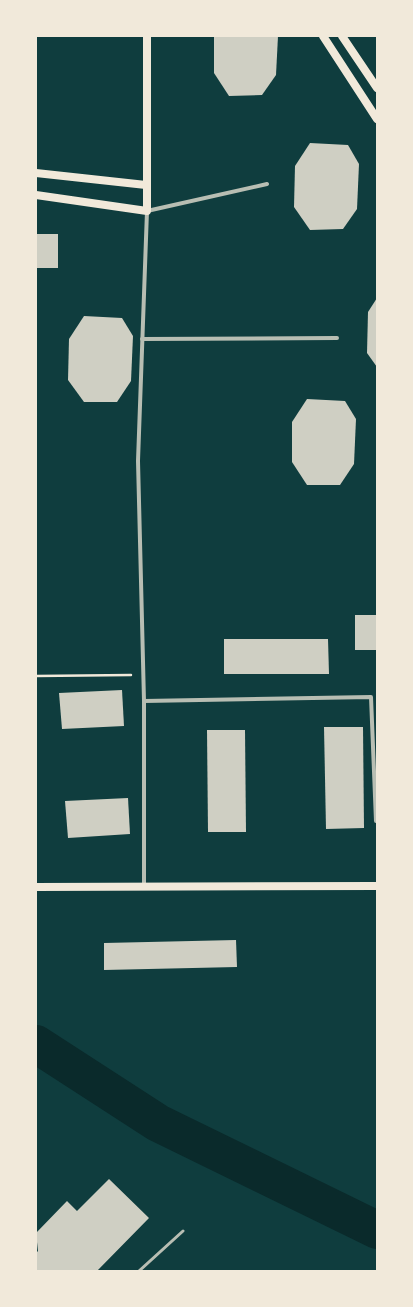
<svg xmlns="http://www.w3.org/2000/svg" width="413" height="1307" font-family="Mulish,sans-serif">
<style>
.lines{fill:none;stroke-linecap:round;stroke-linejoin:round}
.river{stroke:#0a2a2b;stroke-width:38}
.building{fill:#cfcfc3}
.path{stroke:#f1e9da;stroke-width:2.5}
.service{stroke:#b8beb3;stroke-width:3}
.minor{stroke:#b8beb3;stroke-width:4}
.secondary{stroke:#f1e9da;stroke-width:8}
</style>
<rect width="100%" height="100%" fill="#0f3d3e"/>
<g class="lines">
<polyline class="river" points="36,1044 158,1123 377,1230"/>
</g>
<g class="building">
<polygon points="214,36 278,36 276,75 262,95 229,96 214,73"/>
<polygon points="310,143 348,145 359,164 357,209 343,229 310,230 294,207 295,166"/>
<rect x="36" y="234" width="22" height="34"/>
<polygon points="377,298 377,367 367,353 368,312"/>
<polygon points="84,316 122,318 133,336 131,381 117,402 84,402 68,380 69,339"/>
<polygon points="307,399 345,401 356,419 354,464 340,485 307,485 292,462 292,422"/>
<rect x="355" y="615" width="22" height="35"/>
<polygon points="224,639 328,639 329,674 224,674"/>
<polygon points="122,690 124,726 62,729 59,693"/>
<polygon points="324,727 363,727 364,828 326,829"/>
<polygon points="207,730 245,730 246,832 208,832"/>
<polygon points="128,798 130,834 68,838 65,801"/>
<polygon points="236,940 237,967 104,970 104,943"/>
<polygon points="109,1179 149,1218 97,1271 36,1271 36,1253 38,1251 36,1233 67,1201 77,1211"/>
</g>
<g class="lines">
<polyline class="path" points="36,676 131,675"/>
<polyline class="service" points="139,1271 183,1231"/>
<g class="minor">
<polyline points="142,339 337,338"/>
<polyline points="144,701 371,697 376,821"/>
<polyline points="144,887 144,701 138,461 147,211 267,184"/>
</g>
<g class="secondary">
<polyline points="323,36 377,119"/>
<polyline points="342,36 377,88"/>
<polyline points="36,173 146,185"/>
<polyline points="36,195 147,211 147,36"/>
<polyline points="36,887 377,886"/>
</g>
</g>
<rect width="413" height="1307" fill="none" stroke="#f1e9da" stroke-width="74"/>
</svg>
